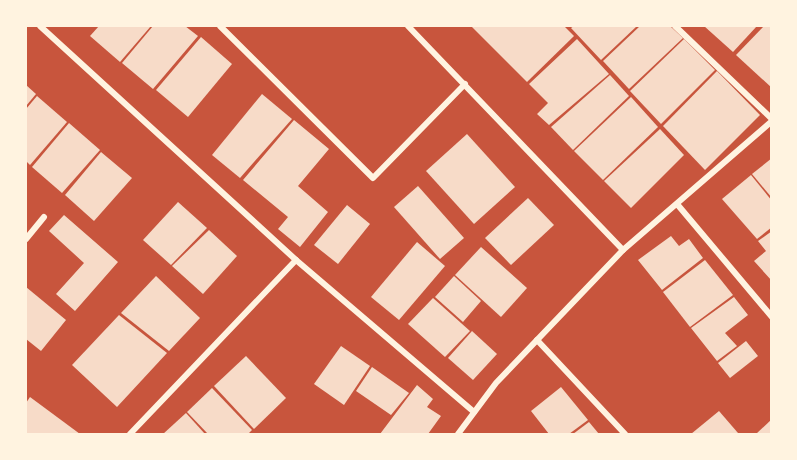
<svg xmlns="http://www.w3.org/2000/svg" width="797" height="460" font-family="'Fira Sans',sans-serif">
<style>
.building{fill:#f7dbc8}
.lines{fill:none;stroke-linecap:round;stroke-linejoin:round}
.minor{stroke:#fff3e0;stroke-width:6}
</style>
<rect width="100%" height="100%" fill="#c8553d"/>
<g class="building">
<polygon points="99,26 151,26 120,62 90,36"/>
<polygon points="153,26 185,26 198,36 153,89 122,63"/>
<polygon points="471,26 564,26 574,36 527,82"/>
<polygon points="574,26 637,26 601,60 571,28"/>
<polygon points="640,26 670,26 683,38 629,89 603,61"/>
<polygon points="704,26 757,26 733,52"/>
<polygon points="764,26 772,26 772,88 736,55"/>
<polygon points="201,37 232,64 188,117 156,90"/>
<polygon points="577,39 609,74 549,125 537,114 548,103 529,84"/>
<polygon points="684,39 715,70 661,124 630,91"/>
<polygon points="717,71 760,115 705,170 663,126"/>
<polygon points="610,75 629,96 573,150 551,127"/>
<polygon points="26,85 36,94 26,106"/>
<polygon points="262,94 292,119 240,178 212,155"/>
<polygon points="37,96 67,122 30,165 26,161 26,109"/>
<polygon points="631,97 658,127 603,180 574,151"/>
<polygon points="294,120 329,149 298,186 328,212 300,247 278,229 288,217 243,180"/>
<polygon points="69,123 100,150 62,193 32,167"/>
<polygon points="660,129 684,155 631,208 604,181"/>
<polygon points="467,134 515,187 474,224 426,171"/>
<polygon points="101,152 132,178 94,221 65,195"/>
<polygon points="772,158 772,198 752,174"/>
<polygon points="751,175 772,201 772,227 757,239 722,199"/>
<polygon points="418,186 464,238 440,259 394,207"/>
<polygon points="528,198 554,225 511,265 485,238"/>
<polygon points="178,202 207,228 171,265 143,240"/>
<polygon points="347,205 370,224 338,264 314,245"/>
<polygon points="64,215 118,262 75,311 56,294 84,263 49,231"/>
<polygon points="209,230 237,256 203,294 172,266"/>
<polygon points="772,231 772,281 754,261 766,251 758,241"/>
<polygon points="671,236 679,246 689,239 703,258 662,290 638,260"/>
<polygon points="417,242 445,266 399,320 371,297"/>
<polygon points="481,247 527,288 501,317 455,275"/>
<polygon points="705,260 733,295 690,327 663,292"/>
<polygon points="156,276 200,318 169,351 121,313"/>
<polygon points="454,276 481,301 463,322 435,297"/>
<polygon points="26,287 66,320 41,351 26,339"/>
<polygon points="734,297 748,315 725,333 737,346 717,361 691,328"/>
<polygon points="433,298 470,331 445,357 408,324"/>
<polygon points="119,315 167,353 117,407 72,365"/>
<polygon points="472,331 497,354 473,380 448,358"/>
<polygon points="746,341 758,356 730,378 718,363"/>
<polygon points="341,346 370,366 344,405 314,384"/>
<polygon points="246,356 286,398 254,429 214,386"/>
<polygon points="372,367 409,393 391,415 356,391"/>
<polygon points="417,385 433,399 427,407 441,416 428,434 380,434"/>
<polygon points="561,387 588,420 569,434 549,434 531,411"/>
<polygon points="212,388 252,430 248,434 208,434 187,412"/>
<polygon points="30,397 80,434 26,434 26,403"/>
<polygon points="719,411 738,433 737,434 691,434"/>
<polygon points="186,413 205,434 163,434"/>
<polygon points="772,419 772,434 756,434"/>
<polygon points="589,422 599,434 573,434"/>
</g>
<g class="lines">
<g class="minor">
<polyline points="40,26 296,260 474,412"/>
<polyline points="220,26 373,178 465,84"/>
<polyline points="408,26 623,250"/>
<polyline points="675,26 772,119"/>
<polyline points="677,204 772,317"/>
<polyline points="26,239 44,217"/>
<polyline points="537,340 625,434"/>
<polyline points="130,434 296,260"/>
<polyline points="458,434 496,383 623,250 772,121"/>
</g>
</g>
<rect width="797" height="460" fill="none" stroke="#fff3e0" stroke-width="54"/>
</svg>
